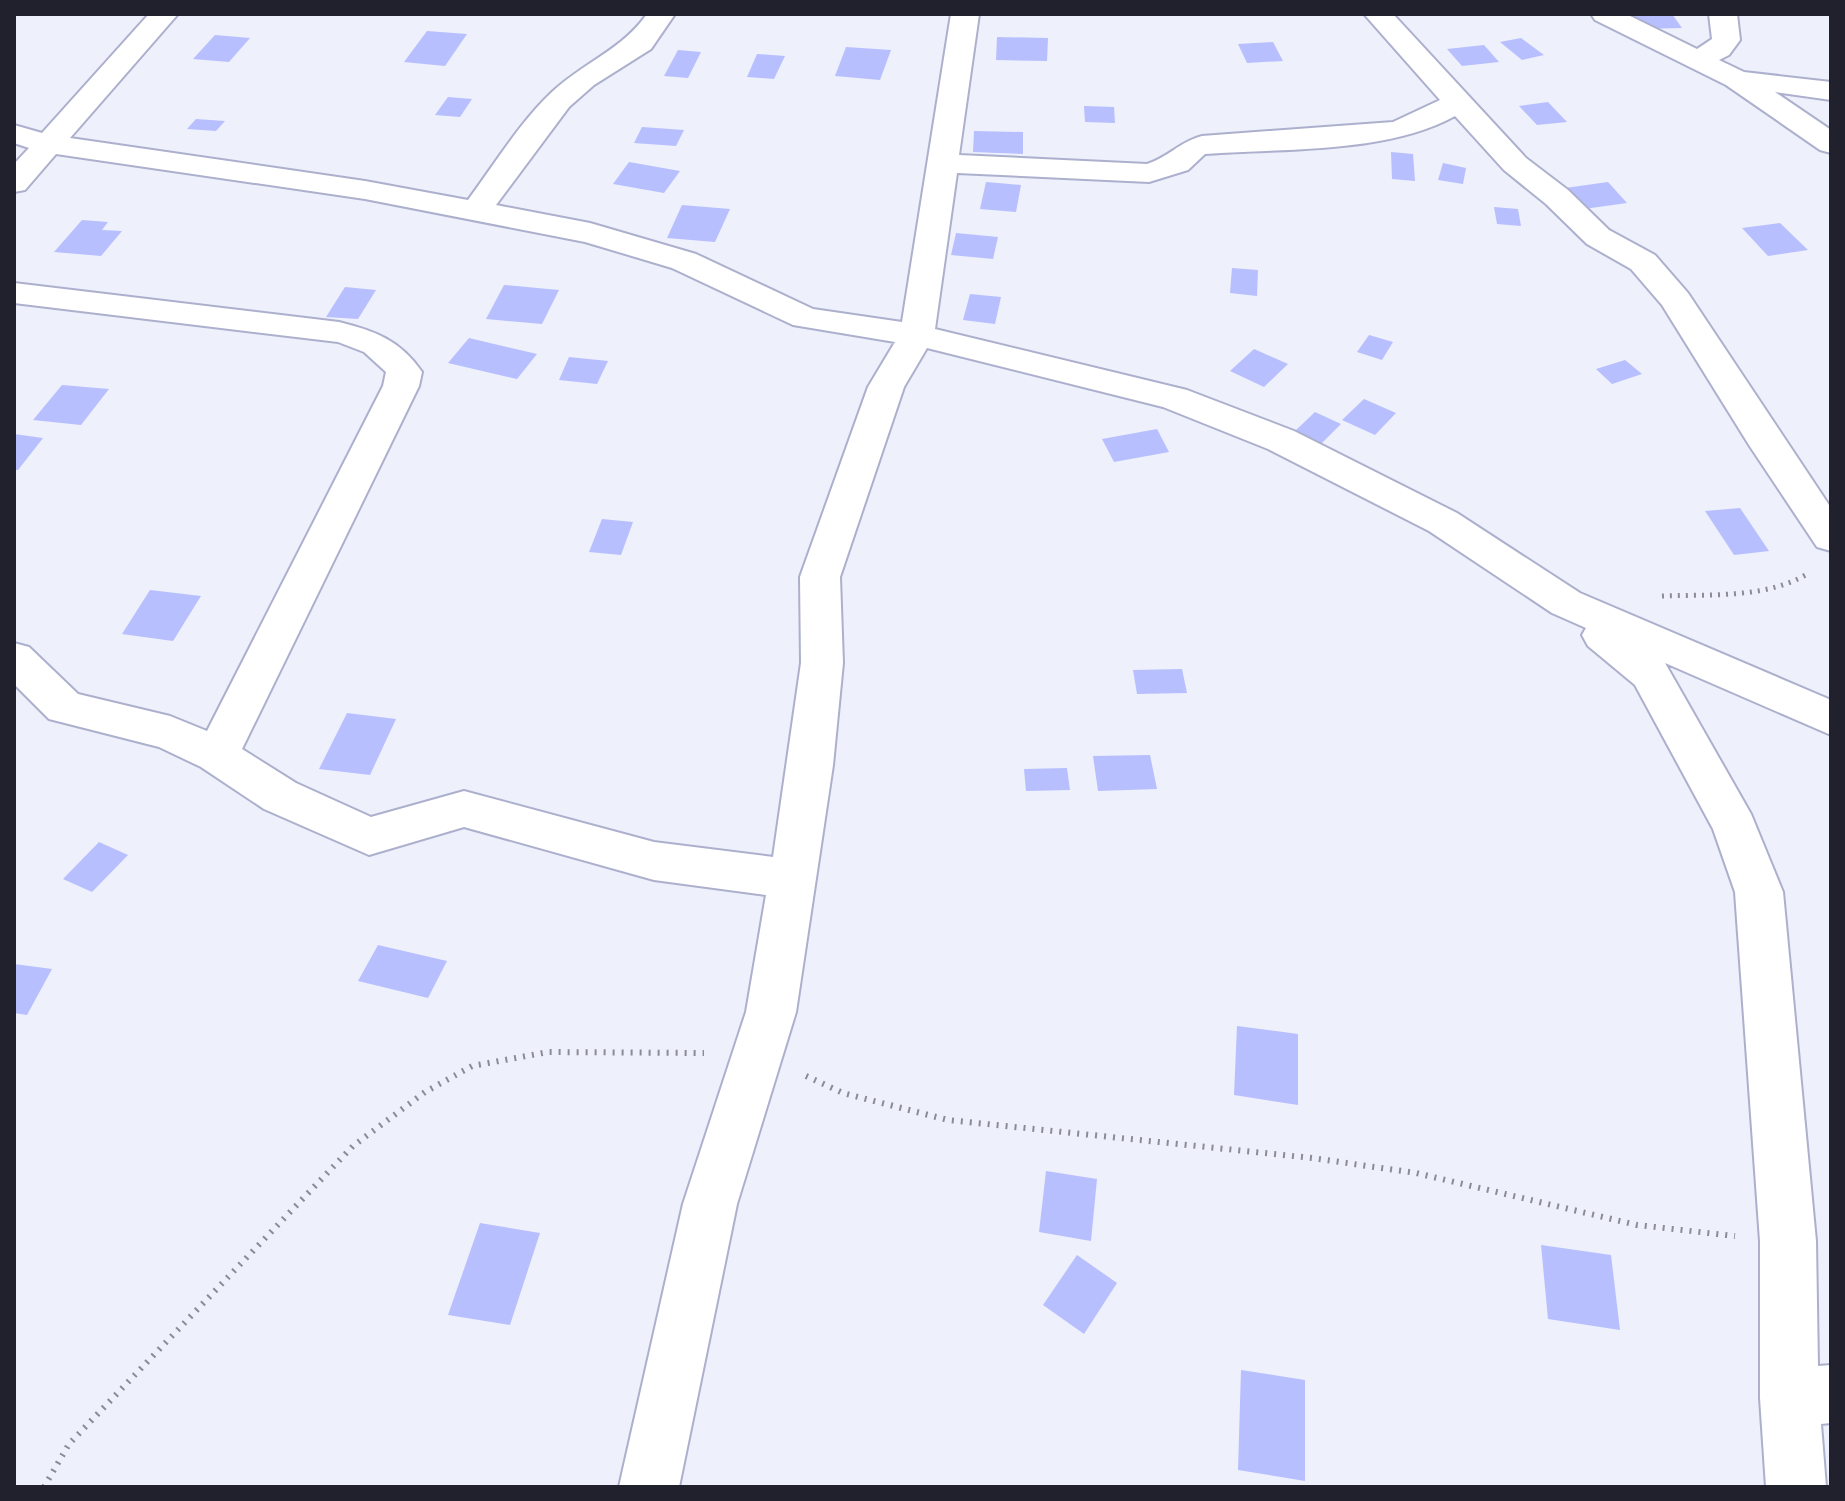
<svg xmlns="http://www.w3.org/2000/svg" width="1845" height="1501" font-family="'Archivo Narrow',sans-serif">
<style>
.building{fill:#b7bffe}
.lines{fill:none;stroke-linecap:round;stroke-linejoin:round}
.minor-casing{stroke:#acb0cd;stroke-width:4}
.path-far1{stroke:#8a8b97;stroke-width:5;stroke-dasharray:2 6;stroke-linecap:butt}
.path{stroke:#8a8b97;stroke-width:6;stroke-dasharray:2 7;stroke-linecap:butt}
.minor{fill:#fff;fill-rule:evenodd}
</style>
<rect width="100%" height="100%" fill="#eef0fc"/>
<g class="building">
<polygon points="1672,14 1682,28 1640,29 1631,15"/>
<polygon points="427,31 467,34 445,66 404,62"/>
<polygon points="215,35 250,38 229,62 193,59"/>
<polygon points="997,37 1048,38 1047,61 996,60"/>
<polygon points="1521,38 1544,55 1522,60 1500,42"/>
<polygon points="1273,42 1283,61 1247,63 1238,44"/>
<polygon points="1484,45 1499,62 1462,66 1447,49"/>
<polygon points="846,47 891,50 880,80 835,76"/>
<polygon points="678,50 701,52 688,78 664,76"/>
<polygon points="757,54 785,56 774,79 747,77"/>
<polygon points="448,97 472,99 460,117 435,115"/>
<polygon points="1548,102 1567,122 1537,125 1519,106"/>
<polygon points="1084,106 1114,107 1115,123 1085,122"/>
<polygon points="196,119 225,121 216,131 187,129"/>
<polygon points="642,127 684,130 676,146 634,143"/>
<polygon points="974,131 1023,132 1023,154 973,152"/>
<polygon points="1391,152 1413,154 1415,181 1392,179"/>
<polygon points="629,162 680,171 664,193 613,184"/>
<polygon points="1443,163 1466,168 1463,184 1438,180"/>
<polygon points="986,182 1021,185 1016,212 980,209"/>
<polygon points="1608,182 1627,203 1584,209 1565,188"/>
<polygon points="682,205 730,209 715,242 667,238"/>
<polygon points="1494,207 1518,209 1521,226 1497,224"/>
<polygon points="82,220 108,222 102,230 122,231 101,256 54,252"/>
<polygon points="1780,223 1808,250 1768,256 1742,228"/>
<polygon points="956,233 998,237 993,259 951,255"/>
<polygon points="1232,268 1258,270 1257,296 1230,293"/>
<polygon points="504,285 559,290 542,324 486,319"/>
<polygon points="345,287 376,290 358,319 326,317"/>
<polygon points="970,294 1001,297 995,324 963,320"/>
<polygon points="1369,335 1393,342 1382,360 1357,352"/>
<polygon points="469,338 537,354 517,379 448,363"/>
<polygon points="1254,349 1288,364 1264,387 1230,371"/>
<polygon points="569,357 608,361 597,384 559,380"/>
<polygon points="1625,360 1642,374 1612,384 1596,369"/>
<polygon points="62,385 109,389 81,425 33,420"/>
<polygon points="1364,399 1396,413 1375,435 1342,420"/>
<polygon points="1315,412 1341,424 1321,444 1295,431"/>
<polygon points="1157,429 1169,452 1114,462 1102,439"/>
<polygon points="14,434 43,438 18,470 14,470"/>
<polygon points="1740,508 1769,551 1734,555 1705,511"/>
<polygon points="602,519 633,522 621,555 589,552"/>
<polygon points="150,590 201,596 173,641 122,634"/>
<polygon points="1182,669 1187,693 1137,694 1133,670"/>
<polygon points="347,713 396,719 370,775 319,769"/>
<polygon points="1150,755 1157,789 1098,791 1093,756"/>
<polygon points="1067,768 1070,790 1026,791 1024,769"/>
<polygon points="99,842 128,855 92,892 63,879"/>
<polygon points="378,945 447,961 428,998 358,981"/>
<polygon points="14,964 52,969 27,1015 14,1013"/>
<polygon points="1237,1026 1298,1034 1298,1105 1234,1095"/>
<polygon points="1046,1171 1097,1179 1091,1241 1039,1232"/>
<polygon points="480,1223 540,1233 510,1325 448,1315"/>
<polygon points="1541,1245 1611,1255 1620,1330 1548,1319"/>
<polygon points="1077,1255 1117,1283 1084,1334 1043,1305"/>
<polygon points="1241,1370 1305,1380 1305,1481 1238,1470"/>
</g>
<g class="lines">
<g class="minor-casing">
<g id="minor">
<path d="M149,14H178L70,138L365,181L468,200C494,165 520,122 552,92C583,63 623,49 647,14H675L651,49L594,85L569,107L496,205L590,223L696,254L813,309L902,322L951,14H979L959,155L1147,164C1169,157 1179,142 1202,136L1393,122L1440,100L1364,14H1393L1526,158L1568,190L1609,230L1655,255L1688,293L1831,508V551L1817,547L1749,445L1662,305L1631,269L1587,244L1546,204L1504,170L1455,116C1386,154 1283,148 1205,154L1188,170L1149,182L957,173L935,329L1187,390L1294,431L1457,513L1580,593L1831,700V735L1665,663L1751,814L1783,892L1816,1241L1818,1366L1831,1365V1423L1821,1424L1826,1487H1766L1760,1398V1241L1735,892L1713,829L1635,685L1588,646L1582,635L1586,628L1552,613L1429,531L1268,449L1163,407L927,348L904,387L840,577L843,663L833,765L796,1012L737,1204L679,1487H619L683,1204L746,1012L766,895L654,880L464,827L369,855L264,809L201,767L159,747L49,719L14,684V643L29,647L78,694L170,716L207,731L383,386L386,372L364,352L338,342L14,303V283L339,322C375,331 400,340 422,372L419,386L242,749L296,783L371,817L464,791L654,842L773,857L801,663L800,577L868,387L895,342L793,325L672,268L585,242L365,199L56,154L25,190L14,192V164L29,148L14,143V125L42,133Z"/>
<polygon points="1591,14 1626,14 1697,49 1712,39 1709,14 1737,14 1740,40 1729,55 1719,60 1744,72 1831,82 1831,100 1775,92 1831,130 1831,153 1820,150 1726,85 1595,20"/>
</g>
</g>
<path class="path-far1" d="M1662,596C1711,594 1766,599 1809,573"/>
<g class="path">
<polyline points="806,1076 843,1093 948,1120 1312,1158 1416,1173 1637,1225 1735,1236"/>
<polyline points="44,1487 69,1444 353,1146 425,1092 472,1066 548,1052 704,1053"/>
</g>
<use href="#minor" class="minor"/>
</g>
<rect width="1845" height="1501" fill="none" stroke="#20212c" stroke-width="32"/>
</svg>
